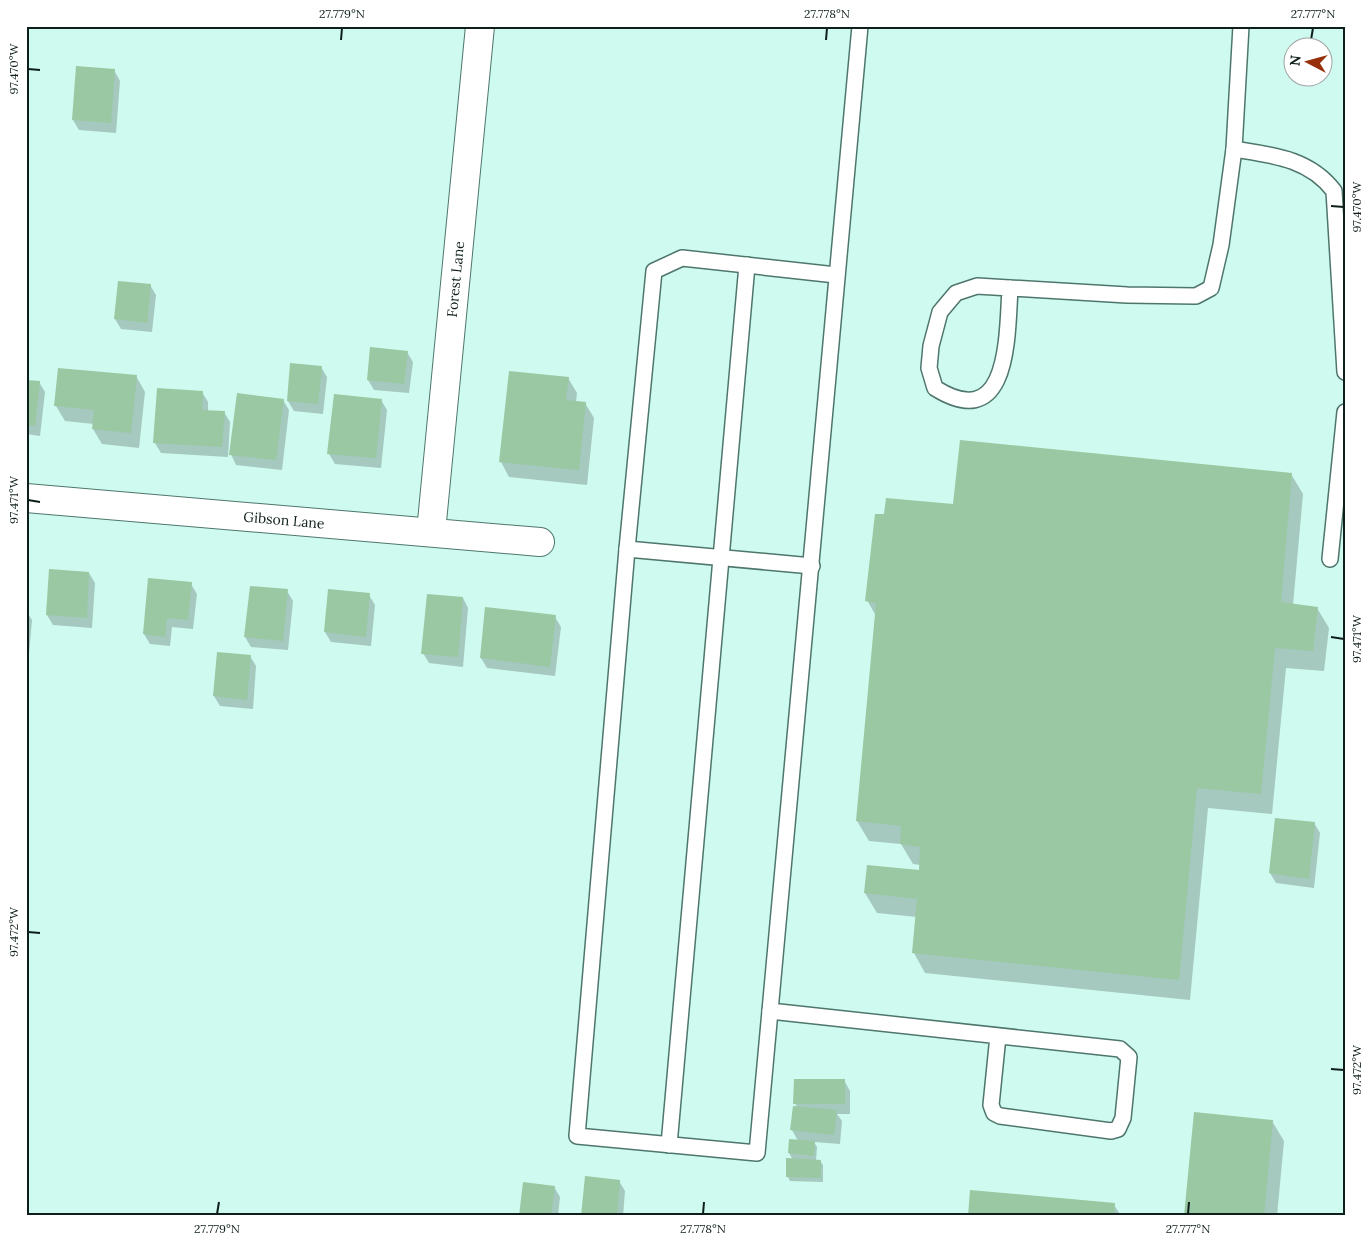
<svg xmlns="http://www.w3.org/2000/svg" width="1371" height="1242" font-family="Lora,serif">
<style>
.shadow{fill:#0003}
.building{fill:#99c8a2}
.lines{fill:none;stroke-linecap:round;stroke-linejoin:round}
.service-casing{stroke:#4e766c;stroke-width:18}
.minor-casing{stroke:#4e766c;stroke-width:30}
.service{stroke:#fff;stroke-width:15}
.minor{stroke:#fff;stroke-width:28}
.ticks{fill:none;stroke:#0e1f1b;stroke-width:2}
.labels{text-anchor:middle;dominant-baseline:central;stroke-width:4.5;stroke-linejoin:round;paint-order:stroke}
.street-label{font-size:14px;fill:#0e1f1b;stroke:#fff}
.neatline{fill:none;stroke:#0e1f1b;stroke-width:2}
.ticks-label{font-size:12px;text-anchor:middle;fill:#0e1f1b}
</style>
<rect width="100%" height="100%" fill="#cffaef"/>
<g class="shadow">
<polygon points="77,68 114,70 120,81 116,133 79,130 73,120"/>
<polygon points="150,285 156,295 152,332 121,329 115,319"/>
<polygon points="407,352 413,362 409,393 374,390 368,380"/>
<polygon points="321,367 327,377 323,414 294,411 288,401"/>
<polygon points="136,376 145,392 139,448 102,444 93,429 94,424 65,421 56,406"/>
<polygon points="568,378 577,393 576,402 585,403 594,418 587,485 509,477 501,462"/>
<polygon points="26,381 39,382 45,392 40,436 26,434"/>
<polygon points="202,392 208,402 208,411 224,412 230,422 228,457 161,453 155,443"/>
<polygon points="283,400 289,410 282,470 236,465 231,454"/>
<polygon points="381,400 387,410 381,468 335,464 329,454"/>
<polygon points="1291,474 1303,494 1293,605 1317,608 1329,628 1324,671 1286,668 1272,814 1208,808 1190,1000 925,973 914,953 917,917 877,913 865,893 920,872 921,865 913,864 901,844 869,841 857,821 876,616 867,600 954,506"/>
<polygon points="50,570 89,573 95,583 92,628 53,625 47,615"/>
<polygon points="191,584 197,594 193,629 172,627 170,646 150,644 144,634"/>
<polygon points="287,591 293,601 288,650 251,647 245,637"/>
<polygon points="369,595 375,605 371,646 331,642 325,632"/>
<polygon points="463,598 468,608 463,667 429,663 423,653"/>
<polygon points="486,609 555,617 561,627 555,676 487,668 481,658"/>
<polygon points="26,610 32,620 26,687"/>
<polygon points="250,656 256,666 253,709 220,706 214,696"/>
<polygon points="1276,819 1314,823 1320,833 1314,888 1276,883 1270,873"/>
<polygon points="844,1080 850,1091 850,1114 837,1114 842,1121 840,1144 814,1142 817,1147 816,1161 820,1161 823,1165 823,1182 790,1181 788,1177 793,1160 789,1153 790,1140 798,1141 792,1130 797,1107 795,1103"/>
<polygon points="1272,1121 1284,1141 1277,1216 1185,1216"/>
<polygon points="619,1181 625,1191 623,1216 582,1216"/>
<polygon points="554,1187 560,1197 558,1216 521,1216"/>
<polygon points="1114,1205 1121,1216 969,1216"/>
</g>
<g class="building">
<polygon points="76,66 115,69 111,123 72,120"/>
<polygon points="118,281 151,284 147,323 114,319"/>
<polygon points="370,347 408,351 404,384 367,380"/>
<polygon points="290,363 322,366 318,404 287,401"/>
<polygon points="58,368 137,375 131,433 92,429 94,410 54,406"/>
<polygon points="509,371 569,377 566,400 586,402 579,470 499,462"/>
<polygon points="26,380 40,381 35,426 26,425"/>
<polygon points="157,388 203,391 202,410 225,411 222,447 153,443"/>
<polygon points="237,393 284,399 276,460 229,455"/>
<polygon points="334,394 382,399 376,458 327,454"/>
<polygon points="960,440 1292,473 1281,602 1318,607 1313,651 1275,648 1261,794 1197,788 1179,980 912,953 917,899 864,893 867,865 919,870 920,847 900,844 901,826 856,821 876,603 865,601 875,514 884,514 886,498 953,504"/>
<polygon points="49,569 89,572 87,618 46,615"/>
<polygon points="148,578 192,582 188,620 167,618 165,637 143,634"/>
<polygon points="250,586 288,589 283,641 244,637"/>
<polygon points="328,589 370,593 366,637 324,632"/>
<polygon points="427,594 463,597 458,657 421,654"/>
<polygon points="485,607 556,615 550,667 480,658"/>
<polygon points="217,652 251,655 247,700 213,696"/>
<polygon points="1275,818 1315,822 1309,879 1269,873"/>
<polygon points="794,1079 845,1079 845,1104 793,1104"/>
<polygon points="793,1106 837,1110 834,1135 790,1130"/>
<polygon points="1194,1112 1273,1120 1264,1216 1184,1216"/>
<polygon points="789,1139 815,1141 814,1156 788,1153"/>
<polygon points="786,1158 821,1160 821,1178 786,1177"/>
<polygon points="585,1176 620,1180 617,1216 581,1216"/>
<polygon points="523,1182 555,1186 551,1216 519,1216"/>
<polygon points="970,1190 1115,1203 1114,1216 968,1216"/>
</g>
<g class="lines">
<g class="service-casing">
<g id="service">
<polyline points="860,26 770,1011 1120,1049 1129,1057 1123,1118 1118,1129 1111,1131 1000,1116 994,1113 991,1105 998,1036"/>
<path d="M1241,26L1234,149C1271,155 1309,158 1334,191L1345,372"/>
<path d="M1010,288C1007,335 1010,435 935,388L929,368L931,346L940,312L956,293L977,286L1127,295L1196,296L1211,288L1221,245L1234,149"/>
<polyline points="627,549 812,566"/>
<polyline points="1330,559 1345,412"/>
<polyline points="770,1011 757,1153 577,1136 627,549 654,271 682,258 836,275"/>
<polyline points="669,1145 747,265"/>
</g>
</g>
<g class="minor-casing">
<g id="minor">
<path id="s1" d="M26,498L540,542"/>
<path id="s2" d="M431,532L480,26"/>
</g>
</g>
<use href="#service" class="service"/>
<use href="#minor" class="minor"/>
</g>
<path class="ticks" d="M341,40L342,28M826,40L827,28M1311,40L1313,28M28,69L40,70M1331,206L1344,207M28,500L40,502M1331,637L1344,639M28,932L40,933M1331,1069L1344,1070M217,1214L219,1202M703,1214L704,1202M1188,1214L1189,1202"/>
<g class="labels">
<g class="street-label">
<text stroke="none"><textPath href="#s2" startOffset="254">Forest Lane</textPath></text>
<text stroke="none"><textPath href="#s1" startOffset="259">Gibson Lane</textPath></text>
</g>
</g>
<rect width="1371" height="1242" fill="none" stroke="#ffffff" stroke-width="55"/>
<g transform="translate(1308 62) rotate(276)"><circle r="24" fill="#ffffff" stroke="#9fa5a4"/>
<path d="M0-4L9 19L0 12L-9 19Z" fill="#962f0a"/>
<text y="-8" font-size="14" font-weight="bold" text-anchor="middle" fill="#0e1f1b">N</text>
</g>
<rect x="28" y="28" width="1316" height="1186" class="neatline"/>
<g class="ticks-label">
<text x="342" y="18">27.779°N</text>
<text x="827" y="18">27.778°N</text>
<text x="1313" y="18">27.777°N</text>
<text transform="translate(14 69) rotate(-90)" y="4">97.470°W</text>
<text transform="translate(1357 207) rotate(-90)" y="4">97.470°W</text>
<text transform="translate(14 500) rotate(-90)" y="4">97.471°W</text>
<text transform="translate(1357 639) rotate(-90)" y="4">97.471°W</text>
<text transform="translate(14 932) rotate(-90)" y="4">97.472°W</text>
<text transform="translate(1357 1070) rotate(-90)" y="4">97.472°W</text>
<text x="217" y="1233">27.779°N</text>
<text x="703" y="1233">27.778°N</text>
<text x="1188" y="1233">27.777°N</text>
</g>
</svg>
